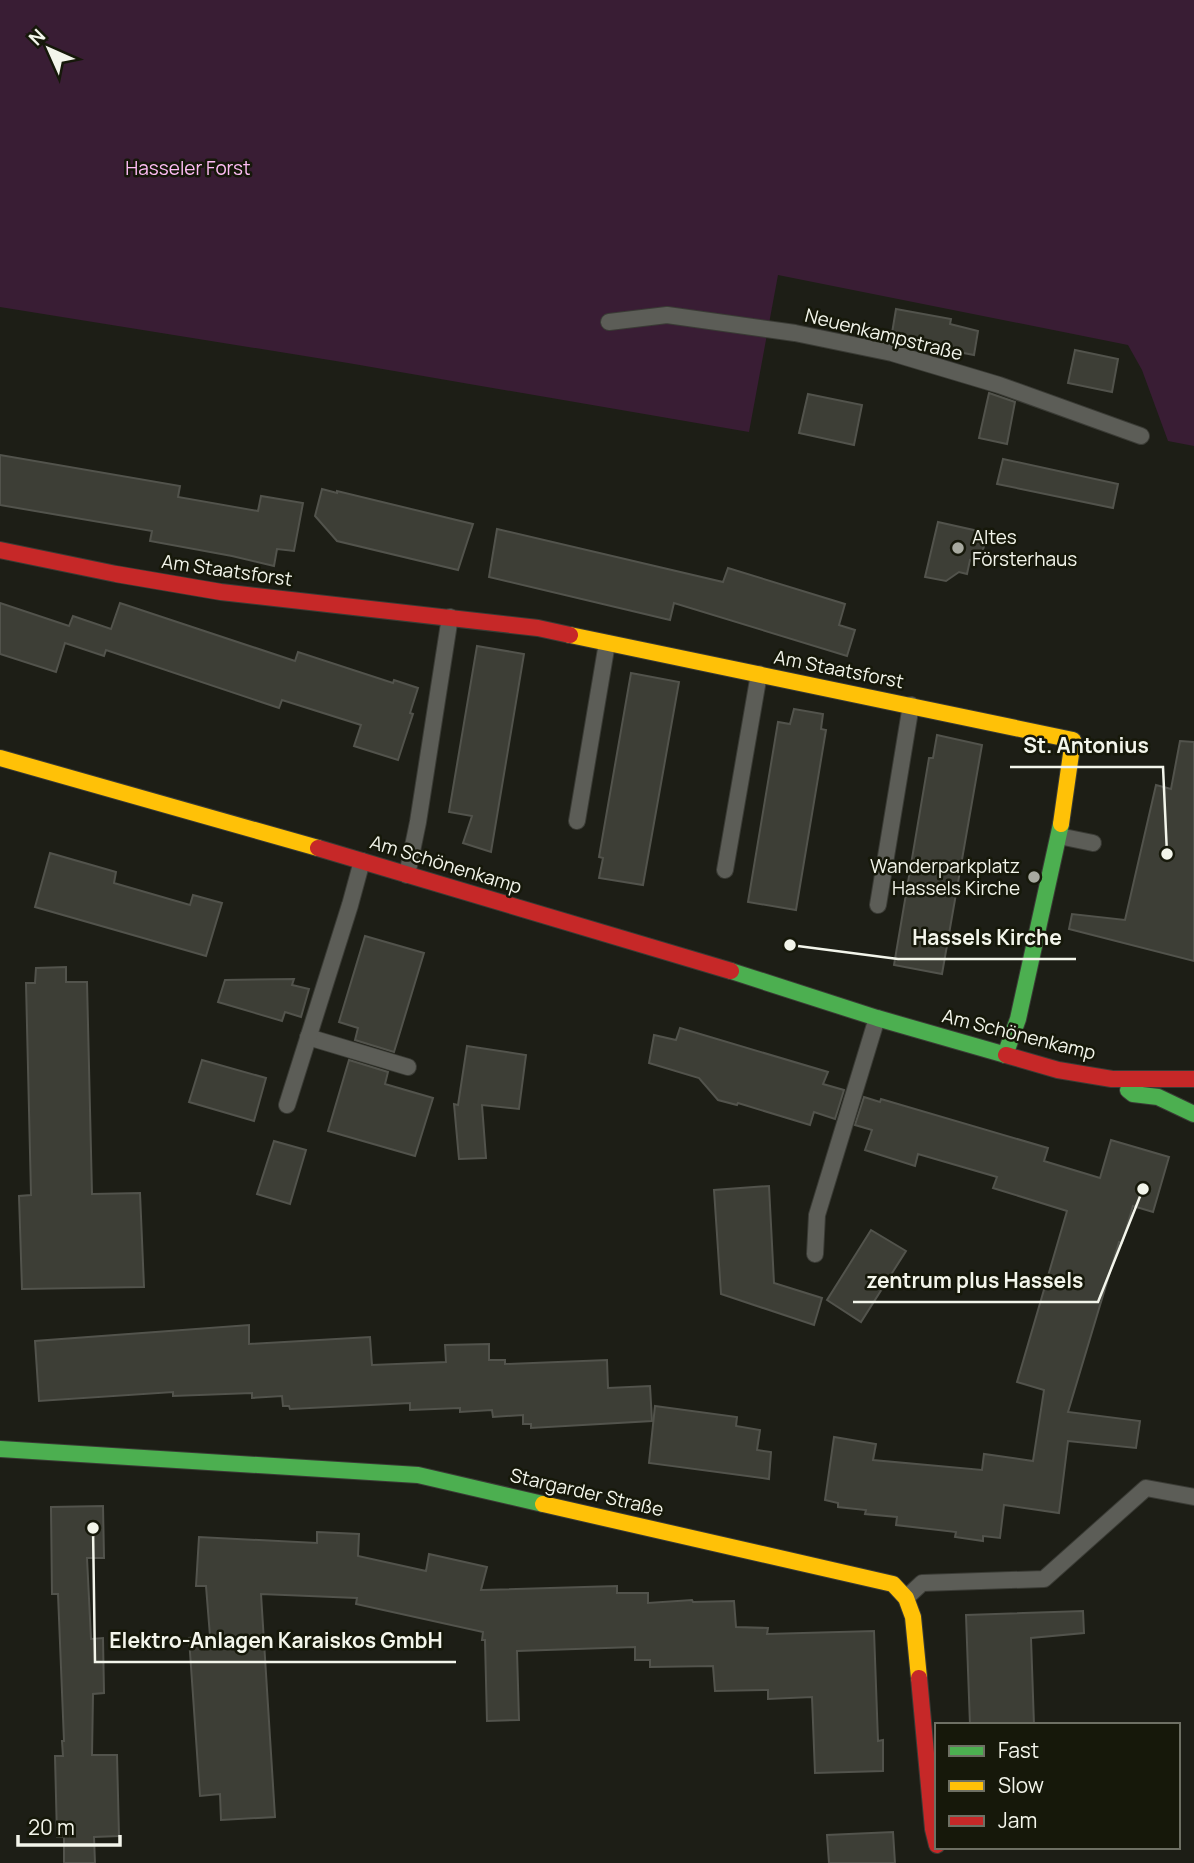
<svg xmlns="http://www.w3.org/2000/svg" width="1194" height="1863" font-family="Manrope,sans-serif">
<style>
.green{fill:#391d34}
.building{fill:#3d3e36;stroke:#52534c;stroke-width:2}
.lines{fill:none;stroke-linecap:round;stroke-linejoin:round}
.lane-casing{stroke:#3a3b35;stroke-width:18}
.fast-casing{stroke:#3a3b35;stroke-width:18}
.slow-casing{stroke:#3a3b35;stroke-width:18}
.jam-casing{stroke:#3a3b35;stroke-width:18}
.lane{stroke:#5c5d57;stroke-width:16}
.fast{stroke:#4caf50;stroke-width:16}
.slow{stroke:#ffc107;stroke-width:16}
.jam{stroke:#c62828;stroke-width:16}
.poi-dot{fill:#a8aaa0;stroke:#16180a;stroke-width:2.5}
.labels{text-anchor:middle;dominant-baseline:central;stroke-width:5;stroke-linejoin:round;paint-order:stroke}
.park-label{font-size:19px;fill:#ffbdf5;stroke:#16180a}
.street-label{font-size:19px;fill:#f3f5eb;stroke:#16180a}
.poi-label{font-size:19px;fill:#f3f5eb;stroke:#16180a;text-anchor:start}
.leader{fill:none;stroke:#f3f5eb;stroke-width:2.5}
.callout-dot{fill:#f3f5eb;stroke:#16180a;stroke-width:2.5}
.callout-label{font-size:21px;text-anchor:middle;font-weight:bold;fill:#f3f5eb;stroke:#16180a;stroke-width:5;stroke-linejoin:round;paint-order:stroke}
</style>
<rect width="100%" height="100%" fill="#1d1e16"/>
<polygon class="green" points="0,0 1194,0 1194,446 1168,441 1142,370 1128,345 778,275 749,432 348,363 0,307"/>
<g class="building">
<polygon points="896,309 951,319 950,324 978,331 974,355 891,339"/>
<polygon points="1075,350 1118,359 1112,392 1068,383"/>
<polygon points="989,393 1015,402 1007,444 979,438"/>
<polygon points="808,394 862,405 854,445 799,433"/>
<polygon points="0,455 180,486 178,497 258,511 261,496 303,503 294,551 277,549 274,566 232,556 150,541 152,531 0,505"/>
<polygon points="1003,459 1118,484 1113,508 997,484"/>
<polygon points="322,489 337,493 337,491 473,524 458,570 337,541 315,516"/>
<polygon points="938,522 978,531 985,543 982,553 973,561 970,560 967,574 959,572 946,581 925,577"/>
<polygon points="497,529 723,582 728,568 845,604 839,625 855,630 847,656 674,603 670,620 489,577"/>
<polygon points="0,603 69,626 73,616 111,629 120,603 295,661 298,652 393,683 394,680 418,688 410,713 413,714 398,760 354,746 361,725 282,700 279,708 106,650 104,656 65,643 56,672 0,654"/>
<polygon points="477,646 524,654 491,852 463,843 472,816 449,812"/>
<polygon points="631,673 679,682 643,885 599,878 603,858 599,857"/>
<polygon points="794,709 823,714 821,729 826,730 796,910 748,902 778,722 790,724"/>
<polygon points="937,735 982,745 942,974 894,965 929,758 933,758"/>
<polygon points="1180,741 1194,742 1194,961 1069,929 1072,914 1125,920 1156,785 1171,789"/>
<polygon points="50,853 116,872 114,883 190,905 193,895 222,903 206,956 35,907"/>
<polygon points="365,936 424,953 394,1052 355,1040 358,1028 339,1022"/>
<polygon points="66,967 66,982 87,982 92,1194 140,1193 144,1287 22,1289 19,1196 31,1195 26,983 35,983 36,968"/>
<polygon points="294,979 292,985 309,989 301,1017 285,1012 282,1021 218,1002 225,980"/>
<polygon points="680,1028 828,1072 823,1084 844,1090 835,1119 814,1112 810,1125 738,1103 737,1105 718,1100 699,1078 649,1063 654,1035 676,1040"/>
<polygon points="467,1046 526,1055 519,1109 482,1105 486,1158 459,1159 454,1104 458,1105"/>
<polygon points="202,1060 266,1078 254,1121 189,1102"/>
<polygon points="349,1060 388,1072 385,1084 433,1098 415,1156 328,1131"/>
<polygon points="864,1097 880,1102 881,1099 1048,1148 1044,1161 1100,1178 1111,1140 1169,1157 1153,1212 1133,1206 1122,1243 1119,1242 1068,1412 1140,1421 1136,1448 1068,1441 1059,1513 1004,1505 1000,1538 983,1536 983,1541 955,1537 956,1532 896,1525 897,1517 865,1514 866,1510 838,1507 838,1503 825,1500 834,1437 876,1444 873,1460 982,1470 984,1454 1033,1461 1044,1390 1017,1382 1067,1211 993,1188 997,1177 918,1154 915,1166 865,1150 872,1130 855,1125"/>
<polygon points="274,1141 306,1150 290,1204 257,1194"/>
<polygon points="769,1186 774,1283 822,1298 814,1325 721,1294 714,1190"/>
<polygon points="871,1230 906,1251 861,1322 827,1300"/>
<polygon points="249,1325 249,1344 370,1337 372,1365 446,1362 445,1345 489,1344 489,1360 505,1360 505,1364 607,1360 608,1388 650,1386 652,1421 531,1428 531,1424 523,1424 523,1415 493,1417 492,1410 460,1412 460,1408 410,1410 410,1403 290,1409 289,1406 283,1406 282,1396 252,1398 252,1393 173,1396 173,1392 39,1401 35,1341"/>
<polygon points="655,1406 737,1417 736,1426 760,1430 757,1450 771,1452 769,1479 649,1463"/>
<polygon points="103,1506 104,1558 87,1558 91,1639 103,1638 104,1693 93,1694 92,1755 117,1755 119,1836 94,1837 95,1863 64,1863 64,1837 57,1837 55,1756 63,1756 62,1741 64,1741 58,1594 52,1594 51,1507"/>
<polygon points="317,1532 359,1534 358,1556 426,1571 429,1554 487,1567 481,1590 617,1586 617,1593 648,1593 648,1603 692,1600 693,1602 734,1601 736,1627 768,1628 767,1634 874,1631 878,1741 883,1740 883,1771 815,1773 812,1697 768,1699 768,1690 715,1691 713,1666 650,1667 650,1660 635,1660 635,1647 517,1651 519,1720 487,1721 485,1640 482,1640 483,1632 356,1604 357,1598 261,1594 275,1817 221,1820 220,1794 200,1796 189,1638 210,1636 206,1586 196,1586 199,1537 317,1543"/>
<polygon points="1083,1611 1084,1633 1031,1638 1034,1725 970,1725 966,1615"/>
<polygon points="893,1832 895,1863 829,1863 827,1835"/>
</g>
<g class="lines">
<g class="lane-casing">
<g id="lane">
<polyline points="609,322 667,315 795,333 892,353 999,385 1141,436"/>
<polyline points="577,821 607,643"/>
<polyline points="1059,836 1093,843"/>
<polyline points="725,870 759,674"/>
<polyline points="407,875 418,822 450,617"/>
<polyline points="878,905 911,705"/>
<polyline points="308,1037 408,1067"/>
<polyline points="287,1105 350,905 362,861"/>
<polyline points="815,1254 817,1215 877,1018"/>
<polyline points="906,1598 922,1583 1044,1579 1146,1488 1194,1497"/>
</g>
</g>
<g class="fast-casing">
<g id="fast">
<polyline points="731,971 877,1018 1006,1055"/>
<polyline points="1005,1055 1018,1019 1061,824"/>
<polyline points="1128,1090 1133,1094 1158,1097 1194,1114"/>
<polyline points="0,1449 418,1475 543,1504"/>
</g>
</g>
<g class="slow-casing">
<g id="slow">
<polyline points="570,635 1073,740 1061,824"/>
<polyline points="0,758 318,848"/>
<polyline points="543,1504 893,1584 906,1598 913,1617 919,1678"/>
</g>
</g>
<g class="jam-casing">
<g id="jam">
<polyline points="0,550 116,574 221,592 538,628 570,635"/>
<polyline points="318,848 731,971"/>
<polyline points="1006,1055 1058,1070 1112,1079 1194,1079"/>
<polyline points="919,1678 933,1829 937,1845"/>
</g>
</g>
<use href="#lane" class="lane"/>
<use href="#fast" class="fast"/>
<use href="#slow" class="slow"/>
<use href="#jam" class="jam"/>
</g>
<g class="poi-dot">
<circle cx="958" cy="548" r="7"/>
<circle cx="1034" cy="877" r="7"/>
</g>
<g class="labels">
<g class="park-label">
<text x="188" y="168">Hasseler Forst</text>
</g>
<g class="street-label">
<text transform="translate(884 334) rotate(14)">Neuenkampstraße</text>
<text transform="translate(227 570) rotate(8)">Am Staatsforst</text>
<text transform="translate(839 669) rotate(11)">Am Staatsforst</text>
<text transform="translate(446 864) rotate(17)">Am Schönenkamp</text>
<text transform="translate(1019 1034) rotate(14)">Am Schönenkamp</text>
<text transform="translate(587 1492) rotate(13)">Stargarder Straße</text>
</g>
<g class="poi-label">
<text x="972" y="537">Altes<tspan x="972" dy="22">Försterhaus</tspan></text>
<text x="1020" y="866" text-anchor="end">Wanderparkplatz<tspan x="1020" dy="22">Hassels Kirche</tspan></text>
</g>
</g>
<path class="leader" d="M1167 854L1163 767H1010M790 945L898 959H1076M1143 1189L1098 1302H853M93 1528L95 1662H456"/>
<g class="callout-dot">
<circle cx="1167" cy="854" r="7"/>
<circle cx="790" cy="945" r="7"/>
<circle cx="1143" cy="1189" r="7"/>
<circle cx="93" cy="1528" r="7"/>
</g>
<g class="callout-label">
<text x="1086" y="753">St. Antonius</text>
<text x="987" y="945">Hassels Kirche</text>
<text x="975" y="1288">zentrum plus Hassels</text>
<text x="276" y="1648">Elektro-Anlagen Karaiskos GmbH</text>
</g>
<rect x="935" y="1723" width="245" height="126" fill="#16180a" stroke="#6e7064" stroke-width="2"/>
<rect x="949" y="1746" width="35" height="10" fill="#4caf50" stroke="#6e7064" stroke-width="2"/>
<text x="998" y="1758" font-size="21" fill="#f3f5eb">Fast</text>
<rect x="949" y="1781" width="35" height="10" fill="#ffc107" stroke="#6e7064" stroke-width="2"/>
<text x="998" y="1793" font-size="21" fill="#f3f5eb">Slow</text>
<rect x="949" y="1816" width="35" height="10" fill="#c62828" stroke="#6e7064" stroke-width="2"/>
<text x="998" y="1828" font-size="21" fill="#f3f5eb">Jam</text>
<g transform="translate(49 49) rotate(315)" stroke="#16180a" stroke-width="5" paint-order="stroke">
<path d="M0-5L12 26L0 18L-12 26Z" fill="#f3f5eb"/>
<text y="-10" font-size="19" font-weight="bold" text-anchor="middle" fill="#f3f5eb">N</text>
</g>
<path d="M18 1835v10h102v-10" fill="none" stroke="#f3f5eb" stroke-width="3.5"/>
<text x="28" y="1835" font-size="21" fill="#f3f5eb" stroke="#16180a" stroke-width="5" paint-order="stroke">20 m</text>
</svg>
